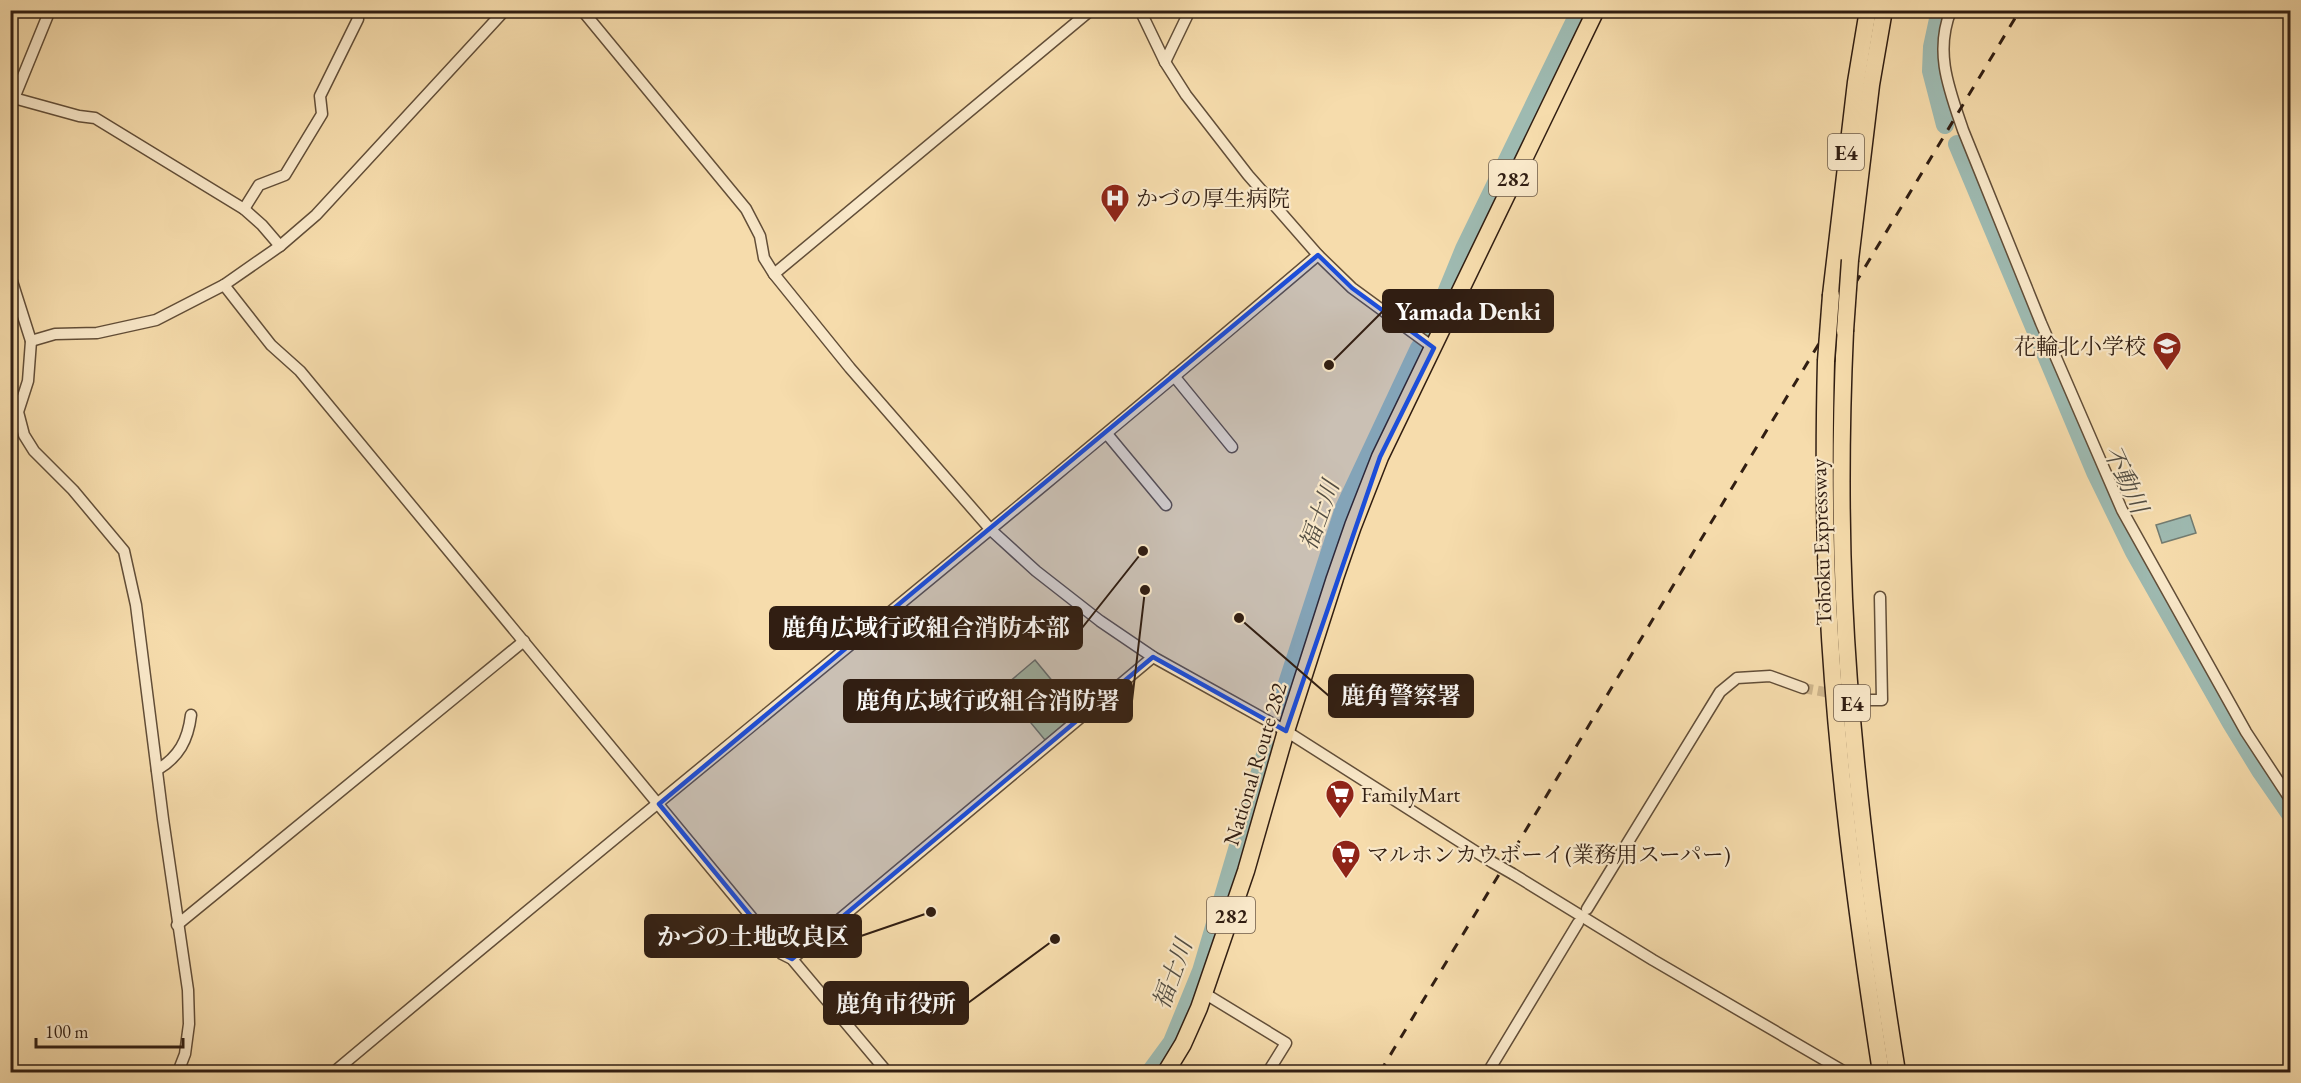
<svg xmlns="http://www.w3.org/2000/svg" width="2301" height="1083" font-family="'EB Garamond','Noto Serif JP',serif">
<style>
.green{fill:#bac18c;stroke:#76704f;stroke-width:1.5}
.water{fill:#9ebab1;stroke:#727c71;stroke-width:1.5}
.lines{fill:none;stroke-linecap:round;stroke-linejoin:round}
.river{stroke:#9ebab1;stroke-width:18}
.minor-tunnel{stroke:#cfb68d;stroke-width:10;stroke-dasharray:10 5;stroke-linecap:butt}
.minor-casing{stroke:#624e38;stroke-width:13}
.highway-casing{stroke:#311e12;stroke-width:19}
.minor{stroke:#f9e8c9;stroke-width:10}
.highway{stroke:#f6dcac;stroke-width:16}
.rail{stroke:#311e12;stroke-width:3;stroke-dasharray:10 10;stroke-linecap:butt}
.minor-bridge-casing{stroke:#624e38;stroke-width:13;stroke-linecap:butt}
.highway-bridge-casing{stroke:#311e12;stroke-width:19;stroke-linecap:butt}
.minor-bridge{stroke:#f9e8c9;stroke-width:10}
.highway-bridge{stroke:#f6dcac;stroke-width:16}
.marked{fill:#1d4ed8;fill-opacity:0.2;stroke:#1d4ed8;stroke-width:4.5;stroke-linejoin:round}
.labels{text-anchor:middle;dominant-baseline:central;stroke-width:4.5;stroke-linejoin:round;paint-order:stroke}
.shield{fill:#f9e8c9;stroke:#6d5b49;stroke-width:1.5}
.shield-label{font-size:21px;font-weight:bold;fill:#311e12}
.poi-label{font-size:22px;fill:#311e12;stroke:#f9e8c9;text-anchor:start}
.street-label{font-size:22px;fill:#311e12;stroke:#f9e8c9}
.water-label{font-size:24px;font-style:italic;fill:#524d42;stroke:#f9e8c9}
.leader{fill:none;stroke:#311e12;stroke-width:2}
.callout-dot{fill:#311e12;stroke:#f9e8c9;stroke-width:2}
.callout{fill:#311e12;stroke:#311e12;stroke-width:2}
.callout-label{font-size:24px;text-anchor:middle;font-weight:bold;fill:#fff}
</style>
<rect width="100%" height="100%" fill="#f6dcac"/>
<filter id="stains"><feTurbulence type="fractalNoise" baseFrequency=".00333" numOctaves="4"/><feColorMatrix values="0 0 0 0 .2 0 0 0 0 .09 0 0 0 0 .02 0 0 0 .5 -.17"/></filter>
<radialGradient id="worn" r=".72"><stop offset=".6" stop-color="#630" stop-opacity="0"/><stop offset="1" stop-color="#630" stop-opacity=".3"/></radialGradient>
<polygon class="green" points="1035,660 1078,712 1045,740 1002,688"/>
<polygon class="water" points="2190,515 2196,533 2162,543 2156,525"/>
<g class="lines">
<g class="river">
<polyline points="1940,10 1932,47 1931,71 1945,125"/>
<polyline points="1957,144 2095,472 2134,552 2231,723 2261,772 2290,814"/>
<polyline points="1426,333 1446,293 1464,249 1580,10"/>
<polyline points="1280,705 1344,508 1419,348"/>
<polyline points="1150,1072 1172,1042 1201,971 1267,748"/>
</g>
<polyline class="minor-tunnel" points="1803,688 1869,700"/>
<g class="minor-casing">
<g id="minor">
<polyline points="582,10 746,209 760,236 764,258 774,274 850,368 991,530 1036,571 1100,621 1153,657 1286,731 1492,862"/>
<polyline points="1140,10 1165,62 1186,95 1248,175 1318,255 1352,288 1434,348"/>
<path d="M1951,10C1934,52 1949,89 1963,130L2041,323L2122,510L2246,732L2290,799"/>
<polyline points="1165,62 1190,10"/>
<polyline points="10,97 79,116 95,118 244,209 262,225 280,246"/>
<polyline points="10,108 50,10"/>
<polyline points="244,209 259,185 285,175 322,114 320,96 358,19"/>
<polyline points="774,274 1091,10"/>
<polyline points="10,275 31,341 28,381 18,412 24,435 34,451 73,490 124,551 136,605 163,819 188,990 189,1024 185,1054 178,1072"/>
<polyline points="224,285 271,345 300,371 782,954 792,959 887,1072"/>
<polyline points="31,341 55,334 97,333 156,320 224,285 280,246 316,215 505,10"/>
<polyline points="1174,376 1232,447"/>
<polyline points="1107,434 1166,505"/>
<polyline points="1869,700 1882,700 1880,597"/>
<path d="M157,770C179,757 188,740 191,715"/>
<polyline points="1513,874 1653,960 1845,1072"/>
<polyline points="1587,909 1720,692 1737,678 1770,676 1803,688"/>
<polyline points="177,925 524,641"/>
<polyline points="792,959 1153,657"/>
<polyline points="1204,993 1286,1043 1268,1072"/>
<path d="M334,1072C660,798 993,532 1318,255"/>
<polyline points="1488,1072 1578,923"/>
</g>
</g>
<g class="highway-casing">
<g id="highway">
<polyline points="1850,260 1871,85 1884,10"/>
<polyline points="1831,295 1856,82 1868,10"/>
<path d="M1845,331C1841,420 1840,509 1844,599C1851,757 1872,916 1897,1072"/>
<path d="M1826,361C1824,442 1824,522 1828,602C1836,760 1857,917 1881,1072"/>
<polyline points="1166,1072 1183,1044 1199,1008 1246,871 1286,731 1335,578 1353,526 1380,457 1596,10"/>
</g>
</g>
<use href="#minor" class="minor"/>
<use href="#highway" class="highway"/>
<polyline class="rail" points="1380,1072 2020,10"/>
<g class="minor-bridge-casing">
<polyline id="minor-bridge" points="1492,862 1513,874"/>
</g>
<g class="highway-bridge-casing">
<g id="highway-bridge">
<polyline points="1845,331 1850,260"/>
<polyline points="1826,361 1831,295"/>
</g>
</g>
<use href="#minor-bridge" class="minor-bridge"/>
<use href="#highway-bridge" class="highway-bridge"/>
</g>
<path class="marked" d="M1318,255L1352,288L1434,348L1380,457L1286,731L1153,657L792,959L782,954L659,804Z"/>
<defs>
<g id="hospital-pin" transform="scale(1.5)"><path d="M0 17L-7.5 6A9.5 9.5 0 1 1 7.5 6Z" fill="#8f2418" stroke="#f9e8c9"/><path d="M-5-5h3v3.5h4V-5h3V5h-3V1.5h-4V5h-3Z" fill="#fff"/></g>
<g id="school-pin" transform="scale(1.5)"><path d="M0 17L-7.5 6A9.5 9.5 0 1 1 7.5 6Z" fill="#8f2418" stroke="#f9e8c9"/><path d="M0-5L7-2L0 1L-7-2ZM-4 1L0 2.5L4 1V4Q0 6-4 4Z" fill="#fff"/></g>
<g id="supermarket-pin" transform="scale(1.5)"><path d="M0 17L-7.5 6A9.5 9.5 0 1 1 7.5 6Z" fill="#8f2418" stroke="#f9e8c9"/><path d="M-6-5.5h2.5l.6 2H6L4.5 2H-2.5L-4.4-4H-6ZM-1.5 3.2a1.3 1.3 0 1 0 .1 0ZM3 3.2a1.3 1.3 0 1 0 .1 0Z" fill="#fff"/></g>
</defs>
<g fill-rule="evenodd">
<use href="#hospital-pin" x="1115" y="198"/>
<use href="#school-pin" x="2167" y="346"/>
<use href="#supermarket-pin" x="1340" y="794"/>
<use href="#supermarket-pin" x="1346" y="854"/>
</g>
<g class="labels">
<g class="shield">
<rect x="1828" y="134" width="36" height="36" rx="4.5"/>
<rect x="1489" y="160" width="48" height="36" rx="4.5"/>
<rect x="1834" y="685" width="36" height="36" rx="4.5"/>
<rect x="1207" y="897" width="48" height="36" rx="4.5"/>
</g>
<g class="shield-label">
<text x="1846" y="152">E4</text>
<text x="1513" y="178">282</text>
<text x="1852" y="703">E4</text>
<text x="1231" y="915">282</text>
</g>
<g class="poi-label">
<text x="1136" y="198">かづの厚生病院</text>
<text x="2146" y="346" text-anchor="end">花輪北小学校</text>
<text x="1361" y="794">FamilyMart</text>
<text x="1367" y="854">マルホンカウボーイ(業務用スーパー)</text>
</g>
<g class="street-label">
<text transform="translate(1821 542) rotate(-92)">Tohoku Expressway</text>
<text transform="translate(1255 764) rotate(-73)">National Route 282</text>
</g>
<g class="water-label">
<text transform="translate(2126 479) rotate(65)">不動川</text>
<text transform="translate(1319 515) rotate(-70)">福士川</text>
<text transform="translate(1172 974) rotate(-70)">福士川</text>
</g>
</g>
<path class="leader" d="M1329 365L1383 311M1143 551L1082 628M1239 618L1329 696M1145 590L1132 701M931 912L861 936M1055 939L968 1003"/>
<g class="callout-dot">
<circle cx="1329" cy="365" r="6"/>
<circle cx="1143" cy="551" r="6"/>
<circle cx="1239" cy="618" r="6"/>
<circle cx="1145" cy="590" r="6"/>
<circle cx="931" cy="912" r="6"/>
<circle cx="1055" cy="939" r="6"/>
</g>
<g class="callout">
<rect x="1383" y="290" width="170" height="42" rx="6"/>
<rect x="770" y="607" width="312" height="42" rx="6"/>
<rect x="1329" y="675" width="144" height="42" rx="6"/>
<rect x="844" y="680" width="288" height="42" rx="6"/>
<rect x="645" y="915" width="216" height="42" rx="6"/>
<rect x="824" y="982" width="144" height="42" rx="6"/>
</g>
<g class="callout-label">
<text x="1468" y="320">Yamada Denki</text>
<text x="926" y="636">鹿角広域行政組合消防本部</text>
<text x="1401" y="704">鹿角警察署</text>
<text x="988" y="709">鹿角広域行政組合消防署</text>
<text x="753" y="945">かづの土地改良区</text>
<text x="896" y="1012">鹿角市役所</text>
</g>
<rect width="2301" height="1083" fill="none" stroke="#f6dcac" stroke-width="36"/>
<rect x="12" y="12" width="2277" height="1059" fill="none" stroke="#311e12" stroke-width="3"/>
<rect x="18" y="18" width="2265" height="1047" fill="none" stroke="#311e12" stroke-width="1.5"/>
<path d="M36 1038v9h147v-9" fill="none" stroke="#311e12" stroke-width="3"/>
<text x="45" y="1038" font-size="18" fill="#311e12" stroke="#f9e8c9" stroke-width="4.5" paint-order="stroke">100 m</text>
<rect width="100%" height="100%" filter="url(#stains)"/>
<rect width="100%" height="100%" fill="url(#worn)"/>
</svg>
